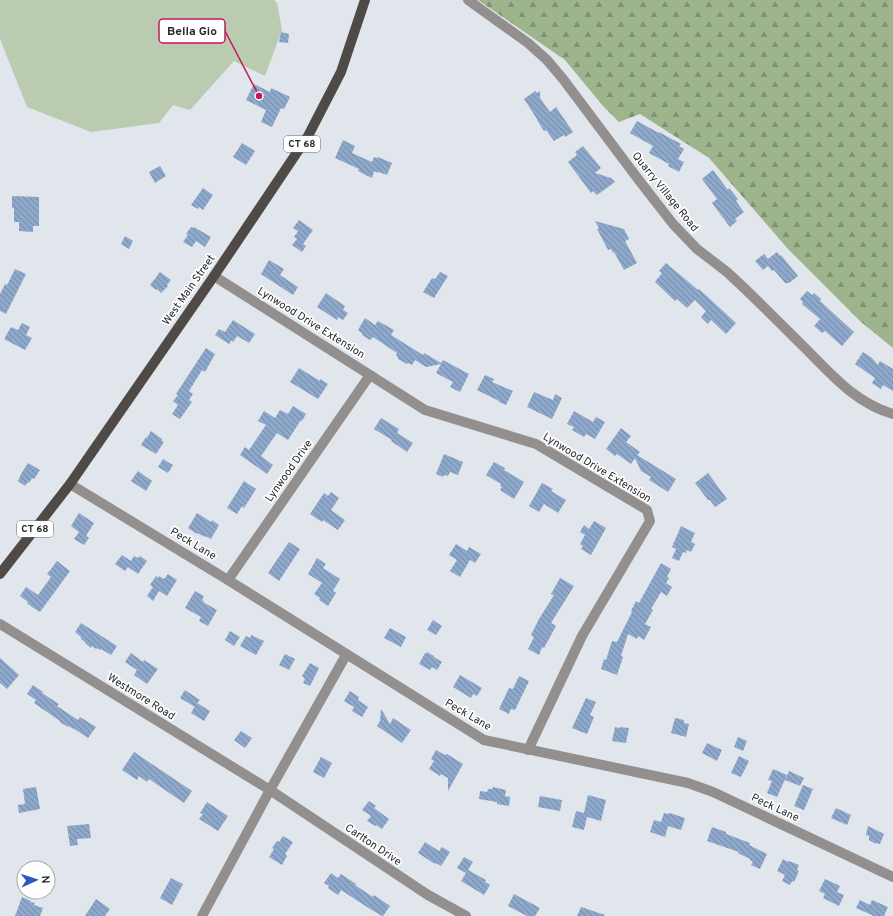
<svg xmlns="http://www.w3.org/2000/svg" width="893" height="916" font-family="Overpass,sans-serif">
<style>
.grass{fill:#bbcbb0}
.forest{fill:url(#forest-firs)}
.building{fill:url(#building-back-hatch)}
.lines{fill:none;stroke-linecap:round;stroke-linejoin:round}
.minor{stroke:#938f8e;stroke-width:10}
.major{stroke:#504a47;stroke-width:10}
.labels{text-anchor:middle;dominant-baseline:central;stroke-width:3.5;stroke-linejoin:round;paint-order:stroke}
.shield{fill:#fff;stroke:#68696b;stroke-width:1}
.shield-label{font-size:10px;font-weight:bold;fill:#27292b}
.street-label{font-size:11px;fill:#27292b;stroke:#fff}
.leader{fill:none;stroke:#c2185b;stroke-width:1.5}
.callout-dot{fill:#c2185b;stroke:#fff;stroke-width:1.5}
.callout{fill:#fff;stroke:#c2185b;stroke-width:1.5}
.callout-label{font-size:12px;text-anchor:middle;font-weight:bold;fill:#27292b}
</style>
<defs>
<pattern id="forest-firs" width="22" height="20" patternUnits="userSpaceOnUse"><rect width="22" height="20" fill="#9db48d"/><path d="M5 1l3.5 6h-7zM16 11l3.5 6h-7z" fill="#809273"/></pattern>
<pattern id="building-back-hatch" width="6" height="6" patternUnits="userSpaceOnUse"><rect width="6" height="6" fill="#8da8cb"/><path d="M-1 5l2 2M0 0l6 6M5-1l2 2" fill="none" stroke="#7389a5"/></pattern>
</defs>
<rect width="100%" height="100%" fill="#e1e6ec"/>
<polygon class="grass" points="0,0 274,0 277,3 282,30 265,76 234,61 190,110 173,105 159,123 91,132 27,107 0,39"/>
<polygon class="forest" points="478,0 893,0 893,348 861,322 788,249 709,158 640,114 619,122 603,106 565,60"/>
<g class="building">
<polygon points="281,32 289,34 288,43 279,42"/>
<polygon points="254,84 270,92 271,88 290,97 284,109 281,108 272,127 261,122 266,110 246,100"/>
<polygon points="535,91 537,93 540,91 540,98 550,112 556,107 573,132 565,137 564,135 554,141 546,130 544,131 537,120 537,119 524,99"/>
<polygon points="637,121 659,133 659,132 681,144 679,146 684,149 678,159 684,162 679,172 668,166 669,164 649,153 653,146 630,133"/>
<polygon points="343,140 355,146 352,153 372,162 374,157 377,158 378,157 392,163 387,175 379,172 378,173 374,171 372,178 358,171 359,169 335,158"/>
<polygon points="242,143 255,151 246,165 233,157"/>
<polygon points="583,146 601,168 595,173 611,178 615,182 597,195 593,191 591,193 568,162 577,155 575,152"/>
<polygon points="160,166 166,176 155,183 149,172"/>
<polygon points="713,170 728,190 729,188 738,199 736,201 744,212 735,219 737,221 730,227 712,203 717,199 702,179"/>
<polygon points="203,188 213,195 203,210 199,207 198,209 191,205"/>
<polygon points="12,196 39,197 39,226 33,226 33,232 19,231 19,222 14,222 14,208 12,208"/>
<polygon points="299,220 313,230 303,244 306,246 302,252 292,245 297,239 294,237 298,231 293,228"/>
<polygon points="595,221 624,229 629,239 625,241 637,263 624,270 614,252 613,253 611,249 608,250 597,229 599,228"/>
<polygon points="191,227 193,228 194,227 211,237 205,247 196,241 192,247 183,242 188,235 186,234"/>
<polygon points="125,236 133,241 129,249 121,244"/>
<polygon points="777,252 780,256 781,255 798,276 789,283 785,283 774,270 772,271 768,266 763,270 755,261 764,254 768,259"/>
<polygon points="269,260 284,269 280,275 298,287 293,295 261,274"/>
<polygon points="666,263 698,290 699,289 736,323 726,334 711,320 708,324 701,317 706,311 695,300 687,308 677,299 675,301 655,282 662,273 659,271"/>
<polygon points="15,269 26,274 6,314 0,311 0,294 5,284 7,285"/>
<polygon points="160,272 171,280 167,285 168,286 161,293 157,289 156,290 150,285"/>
<polygon points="440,272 448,276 434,298 423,292 432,278 435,279"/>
<polygon points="807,291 812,295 814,293 821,299 820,301 854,332 842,346 825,331 822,333 814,326 820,319 802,304 803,302 800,299"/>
<polygon points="326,293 345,306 343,310 348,313 343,320 338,317 337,320 317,307"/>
<polygon points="365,318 375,325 378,321 394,330 391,335 423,355 424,353 441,363 443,360 469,374 460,392 450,387 453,382 436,373 441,364 426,367 415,360 412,365 408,363 407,364 398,359 398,357 396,355 397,353 373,337 370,340 362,335 363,334 358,330"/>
<polygon points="233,320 255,334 249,343 237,336 233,342 232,340 229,344 215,335 219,329 225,332"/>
<polygon points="22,323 30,327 26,335 32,338 25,350 4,339 11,327 18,330"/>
<polygon points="206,348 215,354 205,372 202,370 189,391 193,394 189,400 192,402 180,419 172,414 178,405 173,401 178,395 176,394"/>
<polygon points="863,352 872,358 878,365 880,361 893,369 893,391 883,385 881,389 872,383 875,378 855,364"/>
<polygon points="299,368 320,381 320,379 328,384 318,399 290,382"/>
<polygon points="485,375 494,379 492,382 513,391 506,405 499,402 499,401 477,390"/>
<polygon points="534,392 553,400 555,394 562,398 552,419 527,407"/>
<polygon points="293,406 306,414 302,421 301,420 288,440 277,433 261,456 273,465 267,474 240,455 245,447 249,450 266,425 258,421 264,411 275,418 280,410 288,414"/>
<polygon points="574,411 593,422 596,417 605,422 595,439 586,434 584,437 572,430 574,427 567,424"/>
<polygon points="381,418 399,429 397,433 413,443 407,452 391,441 392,440 374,429"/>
<polygon points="621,428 631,436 626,442 640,452 637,455 676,479 668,492 649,480 651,477 641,471 635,458 631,464 617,454 615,456 606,449"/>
<polygon points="151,431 162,439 162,441 164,442 156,454 141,445 146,437 147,438"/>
<polygon points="444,454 463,462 458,475 450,472 448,476 444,475 443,477 436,474"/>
<polygon points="163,459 173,465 168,473 158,467"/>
<polygon points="494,462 505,468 504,470 524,482 514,499 500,490 502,487 500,486 501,484 486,475"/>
<polygon points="28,463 40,470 34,479 32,478 29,483 28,482 25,486 18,481 21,474"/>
<polygon points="138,471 152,481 146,491 131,481"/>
<polygon points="708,473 727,499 715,507 710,500 708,500 695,483"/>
<polygon points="244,481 256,489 244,508 242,506 237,514 227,508"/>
<polygon points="542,483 553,489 551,491 566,500 558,513 544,504 539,512 529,506"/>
<polygon points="331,492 339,498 331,510 345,520 338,530 323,520 322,522 310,514 324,493 328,496"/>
<polygon points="79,513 94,523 86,536 89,538 84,545 74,539 79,532 71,526"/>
<polygon points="197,513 211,522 212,520 219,525 211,539 205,536 205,537 197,533 197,534 188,528"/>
<polygon points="594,521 606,528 591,555 581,549 583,546 580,544 585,535 580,532 584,525 589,529"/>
<polygon points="681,526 695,533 691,542 695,544 691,552 687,550 686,553 683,552 679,561 672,558 676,549 672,547"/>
<polygon points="289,542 300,549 279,581 268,573"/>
<polygon points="456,544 467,551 469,547 481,554 475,563 470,560 460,577 450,571 457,560 449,555"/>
<polygon points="122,555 131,561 134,556 138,558 140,556 147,561 138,574 128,567 125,571 115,564"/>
<polygon points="317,558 326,564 323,568 340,579 333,591 336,593 328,606 319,600 320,598 314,594 322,583 308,574"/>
<polygon points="57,561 70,571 40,612 32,607 27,603 28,602 20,596 26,587 38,595 51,577 47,574"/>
<polygon points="661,563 671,569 667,577 669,578 666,583 672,587 667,596 661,592 651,609 653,610 645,624 651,627 644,640 638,636 637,639 628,634 621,656 623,657 617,675 601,669 604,659 606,660 612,641 617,642 632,612 631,611 636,601 639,603"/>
<polygon points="168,574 177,580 167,596 159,591 153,601 147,596 153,587 150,585 156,576 158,578 159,576 164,579"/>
<polygon points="560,578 574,586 551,623 556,626 544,648 542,647 539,655 528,649 534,637 531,635 539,619 554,595 551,594"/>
<polygon points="195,591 204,596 202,600 204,601 203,602 217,610 208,626 199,621 201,617 185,608"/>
<polygon points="433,620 442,626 436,635 427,630"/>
<polygon points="81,623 117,646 111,655 101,649 100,650 97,648 96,649 92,646 91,648 85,643 85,642 81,639 81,637 75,632"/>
<polygon points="390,628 406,637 401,647 384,638"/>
<polygon points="230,631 240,637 234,646 225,640"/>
<polygon points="251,635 264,641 256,655 240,646 246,636 250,638"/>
<polygon points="427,652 434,656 434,657 442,662 437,670 432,667 430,670 419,664 425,653 426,654"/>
<polygon points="131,653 143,662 144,660 158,669 147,684 134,675 137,670 125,662"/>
<polygon points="285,654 295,659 289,670 279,665"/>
<polygon points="0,658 19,675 7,689 0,683"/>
<polygon points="310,663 319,668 310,686 303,683 305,679 302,676"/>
<polygon points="460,675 482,688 477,696 473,694 471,698 453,687"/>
<polygon points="519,676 529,681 515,710 511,709 509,714 499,709 509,688 513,689"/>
<polygon points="33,685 43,692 42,693 59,704 57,706 78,720 80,717 96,727 88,738 73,728 73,729 69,726 68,727 60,722 60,721 34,703 36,700 27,694"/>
<polygon points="185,690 200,700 197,703 210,711 204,721 191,713 195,706 195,707 180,698"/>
<polygon points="350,691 359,697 358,700 368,707 362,717 352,711 354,707 344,701"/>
<polygon points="586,698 596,702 590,715 594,717 587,734 572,728"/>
<polygon points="381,709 390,724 393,718 411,730 402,743 377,726 380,721"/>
<polygon points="675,718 684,720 684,723 689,724 686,737 671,733"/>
<polygon points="615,727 620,728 620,727 629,728 626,743 612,741"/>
<polygon points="241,731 252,738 245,748 234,740"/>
<polygon points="738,737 747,741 743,751 734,747"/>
<polygon points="707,743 722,750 717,761 702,753"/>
<polygon points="436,750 445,755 447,754 463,764 448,791 448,778 441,774 440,776 429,769 434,761 431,759"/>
<polygon points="134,752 192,791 184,803 149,779 147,782 139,776 137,780 122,770"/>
<polygon points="739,756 749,761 741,777 731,773"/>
<polygon points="321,757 332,763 324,778 313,772"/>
<polygon points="773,769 787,775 777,797 767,793 772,781 768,780"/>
<polygon points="789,771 804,778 800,786 785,780"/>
<polygon points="803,785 813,789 804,810 794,806"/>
<polygon points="36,787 40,809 19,813 18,805 25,804 23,789"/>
<polygon points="493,787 506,790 505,796 510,797 509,806 497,804 497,802 479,799 480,791 487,792 488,789 492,789"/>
<polygon points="588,795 606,800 601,821 587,817 584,830 572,827 576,811 584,813"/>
<polygon points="540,796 562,800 560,811 538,807"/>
<polygon points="369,801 376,806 374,808 389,819 382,829 376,825 375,826 367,821 371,816 362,810"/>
<polygon points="207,802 228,816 218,831 199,819 203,814 200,813"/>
<polygon points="836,808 851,815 847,825 831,818"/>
<polygon points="664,813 668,814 670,813 685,818 681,830 668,826 665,837 650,832 654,820 661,822"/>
<polygon points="89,824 91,838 77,839 78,845 70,846 67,826"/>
<polygon points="868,826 884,834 880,844 876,843 876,844 869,840 869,836 866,835"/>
<polygon points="712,827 726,832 726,834 750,843 749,845 767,854 760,869 751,865 753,862 750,860 750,859 738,853 739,852 707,841"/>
<polygon points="283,836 293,842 285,854 287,856 282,865 269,857 274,849 272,848 277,841 279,842"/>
<polygon points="425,842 439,851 442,847 450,852 441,866 436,863 435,864 418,853"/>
<polygon points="464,857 473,862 468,870 486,880 485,882 490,885 484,895 461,881 466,873 457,868"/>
<polygon points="783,859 788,862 789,861 799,865 797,870 799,871 794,882 792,881 790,885 782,881 785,875 777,871"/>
<polygon points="331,873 338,878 341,874 356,884 355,885 373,897 374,895 390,906 383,916 382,916 367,907 341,890 338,895 328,888 329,886 324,883"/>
<polygon points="171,878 183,884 172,905 160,898"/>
<polygon points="825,879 840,886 837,892 844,895 839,906 823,898 825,894 819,891"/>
<polygon points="514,894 540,908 535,916 527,916 508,906"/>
<polygon points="22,897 31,901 30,902 35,903 34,905 43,908 40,916 15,916"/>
<polygon points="96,899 110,909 105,916 85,916"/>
<polygon points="860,900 870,905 872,900 888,907 884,916 874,916 856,908"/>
<polygon points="581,907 605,915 604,916 577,916"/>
</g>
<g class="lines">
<g class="minor">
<path d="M468,0L528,43L547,60L563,79L638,179L673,224L697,249L727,272L743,287C764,307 784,327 804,347C831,374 855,403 893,414"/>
<polyline points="214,276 425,410 536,444 647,510 650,521 582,636 528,750"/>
<polyline points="70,484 228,580 484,740 688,783 713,792 893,877"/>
<polyline points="228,580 370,375"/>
<polyline points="0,624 270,790 428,895 466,916"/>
<polyline points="202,916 270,790 346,655"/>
</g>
<polyline class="major" points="0,574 70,484 214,276 308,136 341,72 365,0"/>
</g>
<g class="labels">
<g class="shield">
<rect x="284" y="136" width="36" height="16" rx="3"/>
<rect x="17" y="521" width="36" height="16" rx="3"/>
</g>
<g class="shield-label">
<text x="302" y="144">CT 68</text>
<text x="35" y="529">CT 68</text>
</g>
<g class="street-label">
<text transform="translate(665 192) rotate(51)">Quarry Village Road</text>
<text transform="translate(189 290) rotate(-55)">West Main Street</text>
<text transform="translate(311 323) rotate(32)">Lynwood Drive Extension</text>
<text transform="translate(597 468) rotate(31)">Lynwood Drive Extension</text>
<text transform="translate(289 471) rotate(-55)">Lynwood Drive</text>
<text transform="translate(193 544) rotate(31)">Peck Lane</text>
<text transform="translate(141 697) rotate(32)">Westmore Road</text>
<text transform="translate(468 715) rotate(30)">Peck Lane</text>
<text transform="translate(775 808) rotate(25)">Peck Lane</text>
<text transform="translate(373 845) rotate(34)">Carlton Drive</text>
</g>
</g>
<path class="leader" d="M259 96L225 31"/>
<circle class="callout-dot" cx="259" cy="96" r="4"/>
<rect class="callout" x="159" y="19" width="66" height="24" rx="4"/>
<g class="callout-label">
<text x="192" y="35">Bella Gio</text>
</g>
<g transform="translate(36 880) rotate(87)"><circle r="19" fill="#ffffff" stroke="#a9a9aa"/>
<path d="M0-3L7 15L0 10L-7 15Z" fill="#2f55c5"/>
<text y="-6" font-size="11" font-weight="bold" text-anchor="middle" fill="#27292b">N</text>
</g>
</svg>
